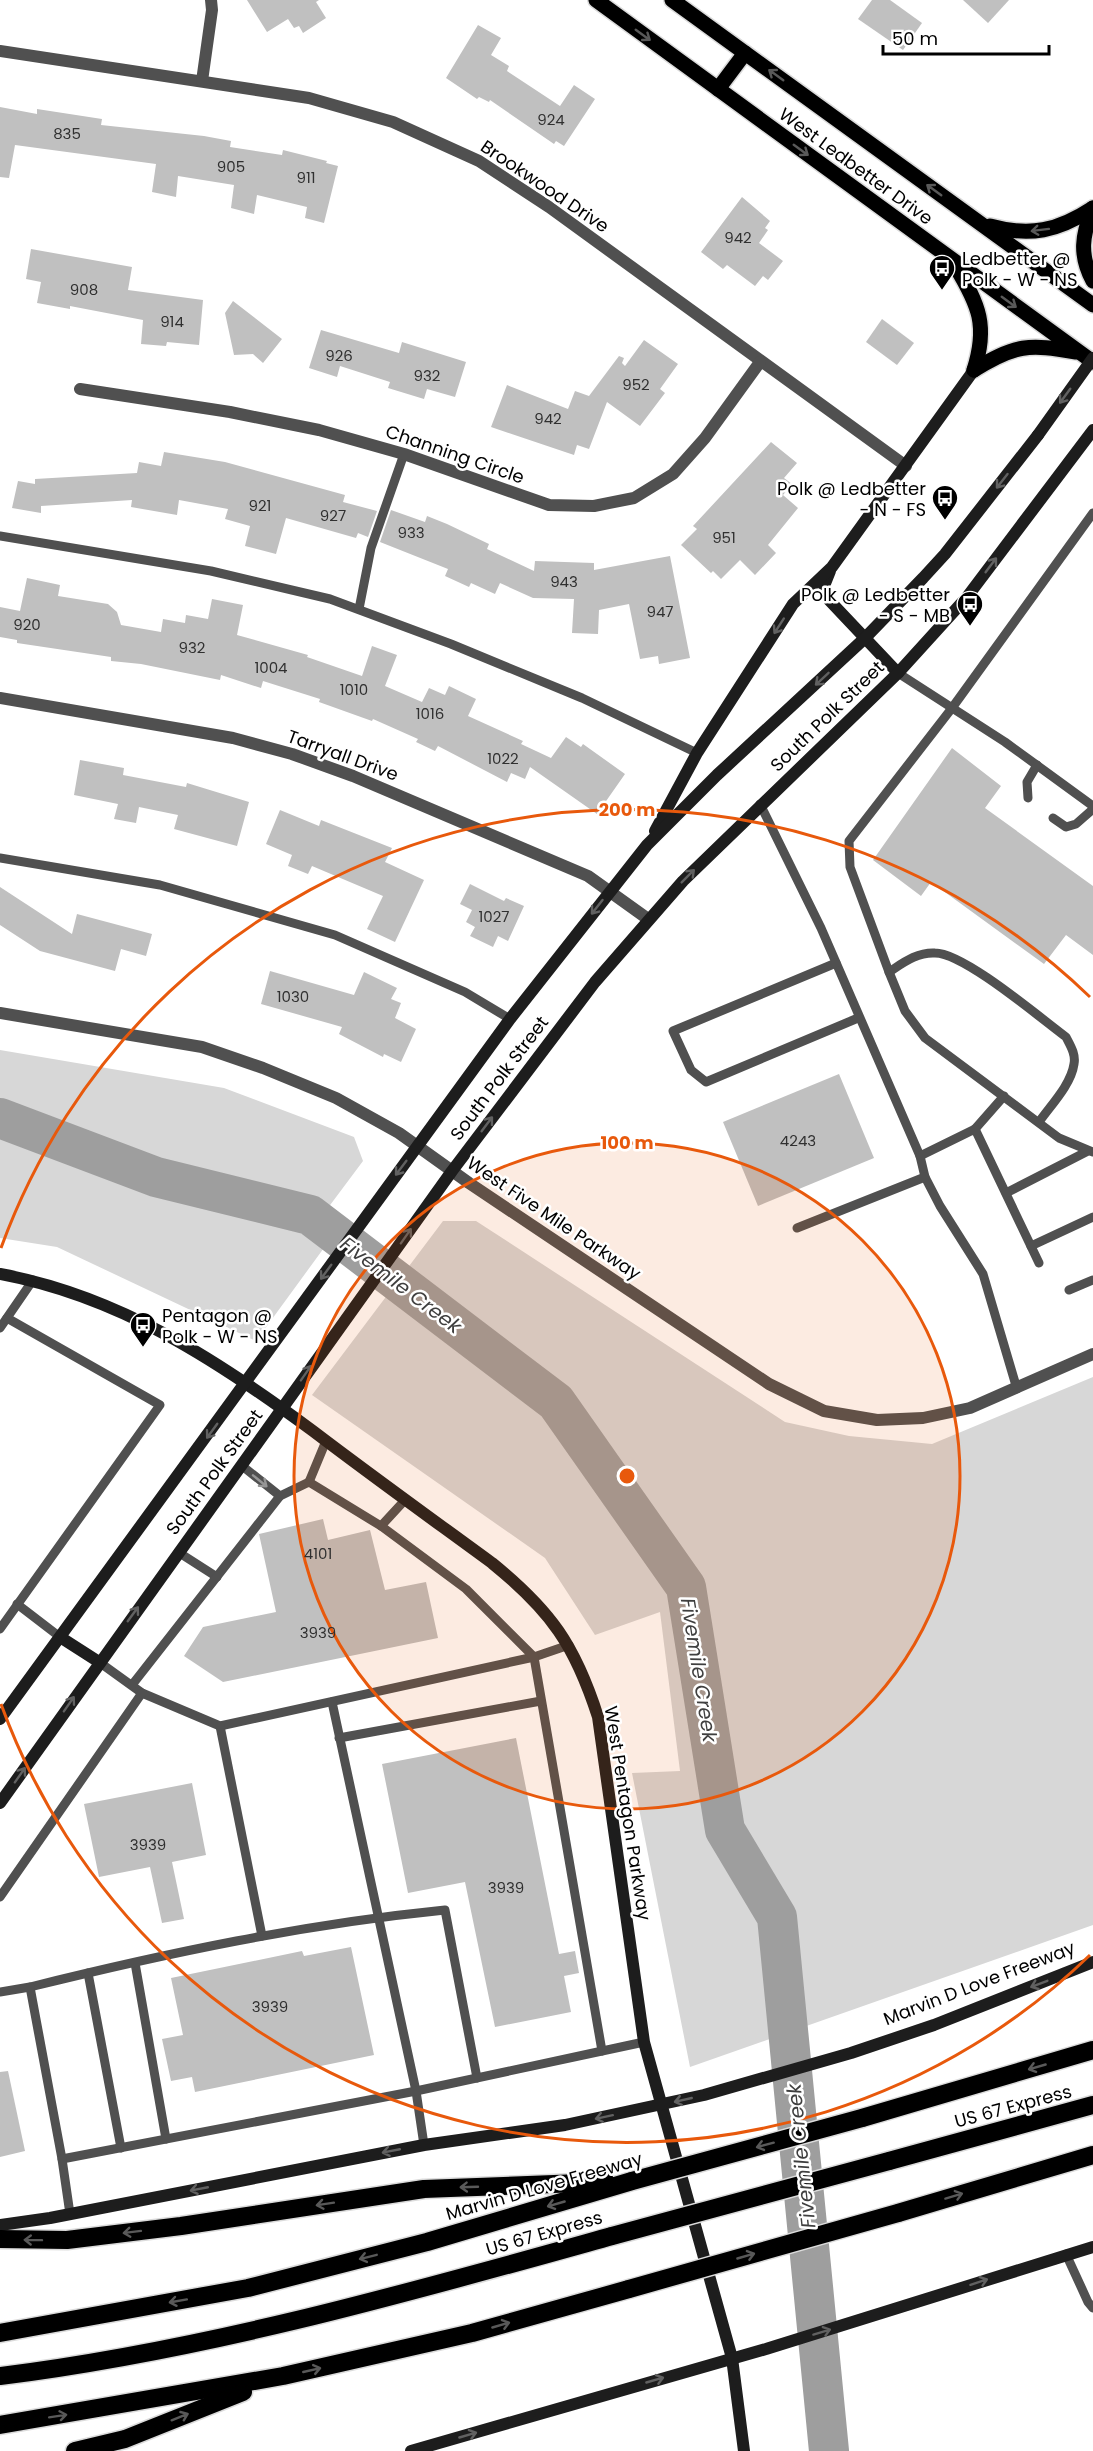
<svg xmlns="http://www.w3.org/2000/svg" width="1093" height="2451" font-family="Poppins,sans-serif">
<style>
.green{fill:#d7d7d7}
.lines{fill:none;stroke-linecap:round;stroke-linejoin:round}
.river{stroke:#9e9e9e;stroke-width:40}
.building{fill:#c0c0c0}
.primary-casing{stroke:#dbdbdb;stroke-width:18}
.highway-casing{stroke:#dbdbdb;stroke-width:21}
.lane{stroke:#505050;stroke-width:9}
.street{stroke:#505050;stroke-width:12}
.secondary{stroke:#1d1d1d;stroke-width:12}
.primary{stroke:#000;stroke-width:15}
.highway{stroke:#000;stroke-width:18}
.highway-bridge-casing{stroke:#dbdbdb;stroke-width:21;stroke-linecap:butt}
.secondary-bridge{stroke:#1d1d1d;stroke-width:12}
.highway-bridge{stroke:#000;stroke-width:18}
.oneway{stroke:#595959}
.oneway2{stroke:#616161}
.oneway3{stroke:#969696}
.ring{fill:none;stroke:#e8590c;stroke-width:3}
.labels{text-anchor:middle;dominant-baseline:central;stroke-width:5;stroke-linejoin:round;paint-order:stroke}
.number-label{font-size:15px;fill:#303030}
.street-label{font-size:18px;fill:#000;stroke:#fff}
.poi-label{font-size:18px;fill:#000;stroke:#fff;text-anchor:start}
.water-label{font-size:20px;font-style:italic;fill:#3f3f3f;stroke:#fff}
.centre{fill:#e8590c;stroke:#fff;stroke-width:3}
.ring-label{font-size:18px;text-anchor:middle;font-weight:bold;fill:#e8590c;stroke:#fff;stroke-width:5;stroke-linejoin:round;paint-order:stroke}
</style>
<rect width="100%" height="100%" fill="#fff"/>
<g class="green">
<polygon points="0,1050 224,1088 354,1137 363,1161 307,1236 329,1241 256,1341 57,1247 0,1238"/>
<polygon points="443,1221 476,1221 785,1422 849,1436 932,1444 1093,1377 1093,1925 690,2067 632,1773 680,1771 660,1612 595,1635 545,1558 312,1395"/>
</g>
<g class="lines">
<polyline class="river" points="0,1118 156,1177 310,1215 556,1402 686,1587 725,1830 777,1917 829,2451"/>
</g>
<g class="building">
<polygon points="247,0 319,0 316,2 326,18 303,33 299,26 294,28 288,19 267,32"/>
<polygon points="872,0 890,0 922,23 903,50 858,19"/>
<polygon points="963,0 1009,0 988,23"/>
<polygon points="478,25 501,38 491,55 509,66 507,71 560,106 574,85 595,99 564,146 556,141 554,144 490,100 489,102 479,97 477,99 446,78"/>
<polygon points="0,107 37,114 37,109 102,119 101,125 204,136 231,141 230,147 282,155 283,150 327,161 326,163 338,166 324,223 305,218 307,207 257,195 254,214 231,208 234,185 178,176 176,197 152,192 156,164 15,145 9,178 0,177"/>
<polygon points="742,197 770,221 765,228 768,230 759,243 783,261 768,280 763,276 755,286 727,265 723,269 701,252"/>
<polygon points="31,249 132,267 128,290 203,300 199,345 167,342 166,346 141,344 143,320 70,306 70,309 37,303 41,282 26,279"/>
<polygon points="233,301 282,339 263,363 253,354 234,355 225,313"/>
<polygon points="882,319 914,343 897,365 866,342"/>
<polygon points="321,330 399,353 402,342 466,362 455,397 427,389 424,399 388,388 390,382 340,366 337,377 309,368"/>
<polygon points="644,340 678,364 660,389 665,393 640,426 607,402 589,449 577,445 574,455 491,427 507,385 568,409 575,391 589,396 619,356 624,358 622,363 625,366"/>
<polygon points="771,442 797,463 784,478 792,484 783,495 798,508 768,545 776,553 755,575 740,560 721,579 713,571 711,573 681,545 697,529 693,526"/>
<polygon points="164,452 225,462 345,495 343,502 377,511 368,537 358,533 356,538 286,518 276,554 245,546 250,526 225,519 228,509 179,500 177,515 131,507 132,500 41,506 41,513 12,508 18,481 35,484 35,479 137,473 139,462 161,466"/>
<polygon points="391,510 425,522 427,516 447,524 489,544 487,549 534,571 535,561 594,563 594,570 670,556 690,658 659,664 658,656 640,659 629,604 599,610 598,634 572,633 574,599 533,598 500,583 495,594 471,583 469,587 445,576 448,569 380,542"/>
<polygon points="27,578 60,585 58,596 108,604 117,612 121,625 161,632 163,619 185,623 186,615 208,619 212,599 243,605 237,635 308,655 307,657 362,676 372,646 397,655 385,686 422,702 429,688 445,695 449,686 476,699 468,716 523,741 521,744 551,758 566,737 581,747 583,744 625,774 597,814 530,767 525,779 511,773 507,782 438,746 435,751 416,742 418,739 373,719 372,721 319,702 320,699 263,681 261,688 221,675 220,680 141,664 111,661 111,657 17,643 17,640 0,637 0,607 20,611"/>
<polygon points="952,748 1001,786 985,808 1093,886 1093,955 1066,935 1044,964 931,882 921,896 873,860"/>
<polygon points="80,760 124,768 123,775 186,787 187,783 249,802 237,846 174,829 178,815 139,807 136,823 114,819 118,804 74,795"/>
<polygon points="280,810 319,826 321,820 392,848 385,862 424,880 395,942 367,929 383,896 312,866 308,874 288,866 292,855 266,844"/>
<polygon points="470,884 504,901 506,898 524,906 508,941 498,936 493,947 470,936 475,927 466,922 472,910 460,904"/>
<polygon points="0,887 72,934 77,914 152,934 146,956 121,949 115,971 40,951 0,925"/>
<polygon points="270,971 354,995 364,972 397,988 391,999 401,1003 395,1018 416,1029 401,1062 384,1054 383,1057 339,1034 342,1027 261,1004"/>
<polygon points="839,1074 874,1158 758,1206 723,1122"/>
<polygon points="323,1519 328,1540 370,1530 385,1590 426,1582 438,1638 223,1682 184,1656 203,1627 276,1612 259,1534"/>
<polygon points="516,1738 559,1954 575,1951 579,1973 564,1976 571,2012 495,2027 465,1882 408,1893 382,1764"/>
<polygon points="192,1783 206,1855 172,1862 184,1919 162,1923 150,1867 99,1877 84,1804"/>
<polygon points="351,1947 374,2055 195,2092 192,2077 171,2081 162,2039 183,2035 171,1978 302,1951 304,1956"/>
<polygon points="8,2071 25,2151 0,2157 0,2072"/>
</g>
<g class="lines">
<g class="primary-casing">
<g id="primary">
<polyline points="596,0 1093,362"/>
<polyline points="672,0 1093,305"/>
<polyline points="718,89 745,53"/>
<path d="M1093,208C1082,235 1079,255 1093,281"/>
<path d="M990,226C1030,237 1058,231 1093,208"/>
<path d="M956,267C979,305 988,326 974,370"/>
<path d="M974,370C1015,344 1029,344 1076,352"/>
</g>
</g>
<g class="highway-casing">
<g id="highway">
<polyline points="862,2118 1093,2050"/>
<polyline points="889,2161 1093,2105"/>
<polyline points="898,2213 1093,2155"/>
<polyline points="0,2239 67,2240 181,2226 424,2189 606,2182"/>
<polyline points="0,2333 248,2288 427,2242 632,2181"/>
<path d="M0,2376C208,2350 411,2292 612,2236"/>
<polyline points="0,2425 283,2376 472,2333 629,2289"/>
<polyline points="75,2451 125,2439 243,2392"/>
</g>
</g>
<g class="lane">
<polyline points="1093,513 952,708 849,841 850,867 889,972 905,1011 925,1038 1059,1138 1093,1152"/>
<polyline points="0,536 211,571 330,599 451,644 582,698 697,753"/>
<polyline points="359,609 371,548 404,454"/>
<polyline points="898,673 1005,742 1093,806"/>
<polyline points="1028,798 1027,782 1037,765"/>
<polyline points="760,804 821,928 920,1156 925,1177 940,1206 983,1274 1017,1389"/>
<polyline points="1053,818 1066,827 1076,824 1093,809"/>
<polyline points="0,858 160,885 335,935 465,992 510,1019"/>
<polyline points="836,963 673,1031 691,1070 706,1082 858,1018"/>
<path d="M889,972C903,963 917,952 935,953C964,953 1039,1017 1066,1037C1070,1045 1076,1054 1074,1064C1071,1085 1050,1106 1039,1122"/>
<polyline points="975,1129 1004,1096"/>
<polyline points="920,1156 975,1129 1039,1263"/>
<polyline points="1006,1193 1088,1151"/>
<polyline points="797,1228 925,1177"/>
<polyline points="1031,1246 1093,1217"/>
<polyline points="1069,1290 1093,1280"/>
<polyline points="0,1328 33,1280"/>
<polyline points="241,1465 280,1496"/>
<polyline points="309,1482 326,1441"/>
<polyline points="381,1526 405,1500"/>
<polyline points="178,1552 217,1577"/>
<polyline points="17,1604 60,1637"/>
<polyline points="0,1629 160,1405 7,1318"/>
<polyline points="99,1662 142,1693 220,1726 534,1657 569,1645"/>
<polyline points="132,1685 280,1496 309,1482 381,1526 466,1589 534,1657 602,2051"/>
<polyline points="332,1702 416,2091 424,2145"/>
<polyline points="220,1726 262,1936"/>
<polyline points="339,1738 541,1701"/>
<polyline points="0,1897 142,1693"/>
<polyline points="135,1963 166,2139"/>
<polyline points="88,1973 121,2148"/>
<path d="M30,1987C167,1953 305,1924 445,1910L477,2078"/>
<polyline points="0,1992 30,1987 62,2159 416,2091 644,2042"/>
<polyline points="62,2159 70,2214"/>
<polyline points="1066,2254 1088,2302 1093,2308"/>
</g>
<g class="street">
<polyline points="0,51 309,98 393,122 479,161 549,207 906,466"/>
<polyline points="202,81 212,10 211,0"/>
<polyline points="80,389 230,412 319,430 404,454 549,505 594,506 634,498 673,474 705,438 760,362"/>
<polyline points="0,698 233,738 292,754 353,776 588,876 648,919"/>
<polyline points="0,1013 202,1047 263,1068 336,1098 399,1133 469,1183 769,1384 824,1411 877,1420 923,1418 970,1408 1093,1354"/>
</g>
<g class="secondary">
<polyline points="830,571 824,586 829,600 898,673"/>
<polyline points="655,831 697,753 793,604 832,567 974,370"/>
<path d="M0,1274C119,1296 217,1360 313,1431C372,1476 432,1519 492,1563C551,1611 575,1645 598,1717L644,2042L732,2358L744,2451"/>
<polyline points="60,1637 99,1662"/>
<polyline points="0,1719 510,1019 647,845 717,775 864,639 923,578 945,554 1038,435"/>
<polyline points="0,1803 452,1171 595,982 683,881 898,673 967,597 1093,430"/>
<polyline points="0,2225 50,2218 424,2145 565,2125 704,2095 851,2053 934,2025 1093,1962"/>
<polyline points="411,2451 766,2349 1093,2247"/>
</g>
<use href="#primary" class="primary"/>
<use href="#highway" class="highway"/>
<g class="highway-bridge-casing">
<g id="highway-bridge">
<polyline points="632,2181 862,2118"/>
<polyline points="612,2236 889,2161"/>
<polyline points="629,2289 898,2213"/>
</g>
</g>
<polyline class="secondary-bridge" points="1038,435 1093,358"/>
<use href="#highway-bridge" class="highway-bridge"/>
</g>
<defs><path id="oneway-shaft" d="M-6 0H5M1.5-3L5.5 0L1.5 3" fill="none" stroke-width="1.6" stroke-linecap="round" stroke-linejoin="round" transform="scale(1.5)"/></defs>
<g class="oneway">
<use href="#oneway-shaft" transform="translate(643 35) rotate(36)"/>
<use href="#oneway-shaft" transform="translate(776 75) rotate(-144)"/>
<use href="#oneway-shaft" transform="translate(801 150) rotate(36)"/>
<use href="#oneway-shaft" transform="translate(934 190) rotate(-144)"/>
<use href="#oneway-shaft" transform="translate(1040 230) rotate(173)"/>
<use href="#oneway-shaft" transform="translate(1009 302) rotate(36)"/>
<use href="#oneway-shaft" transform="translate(1037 2067) rotate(164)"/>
<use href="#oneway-shaft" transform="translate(765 2145) rotate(165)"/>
<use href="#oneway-shaft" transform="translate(469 2187) rotate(178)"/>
<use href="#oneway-shaft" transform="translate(954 2196) rotate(-17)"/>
<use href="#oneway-shaft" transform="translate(325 2204) rotate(171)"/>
<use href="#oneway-shaft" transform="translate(556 2204) rotate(164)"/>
<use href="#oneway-shaft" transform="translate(132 2232) rotate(173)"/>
<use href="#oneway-shaft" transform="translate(33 2240) rotate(-179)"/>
<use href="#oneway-shaft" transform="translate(746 2256) rotate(-16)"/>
<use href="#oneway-shaft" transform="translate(368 2257) rotate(166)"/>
<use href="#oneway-shaft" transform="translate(178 2301) rotate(170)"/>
<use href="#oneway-shaft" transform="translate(501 2325) rotate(-16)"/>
<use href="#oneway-shaft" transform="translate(312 2370) rotate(-13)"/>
<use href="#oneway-shaft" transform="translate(58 2416) rotate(-9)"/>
<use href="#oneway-shaft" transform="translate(180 2417) rotate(-22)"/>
</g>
<g class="oneway2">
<use href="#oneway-shaft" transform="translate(1065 396) rotate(126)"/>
<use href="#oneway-shaft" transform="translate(1002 481) rotate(128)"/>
<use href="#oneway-shaft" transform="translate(991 565) rotate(-53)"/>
<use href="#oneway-shaft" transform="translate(779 626) rotate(123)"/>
<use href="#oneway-shaft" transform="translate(822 679) rotate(137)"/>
<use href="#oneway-shaft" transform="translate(688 876) rotate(-45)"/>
<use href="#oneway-shaft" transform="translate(597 907) rotate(128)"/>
<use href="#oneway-shaft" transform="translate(487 1124) rotate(-53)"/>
<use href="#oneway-shaft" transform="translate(401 1168) rotate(127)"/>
<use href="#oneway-shaft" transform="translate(406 1236) rotate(-55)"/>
<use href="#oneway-shaft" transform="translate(326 1272) rotate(126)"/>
<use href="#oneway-shaft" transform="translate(306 1373) rotate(-55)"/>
<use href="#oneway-shaft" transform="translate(212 1431) rotate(126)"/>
<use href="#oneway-shaft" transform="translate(133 1614) rotate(-54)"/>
<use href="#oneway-shaft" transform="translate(69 1704) rotate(-55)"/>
<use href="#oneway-shaft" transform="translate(20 1775) rotate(-55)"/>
<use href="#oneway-shaft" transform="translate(1039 1984) rotate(159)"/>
<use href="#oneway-shaft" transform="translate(683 2100) rotate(167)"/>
<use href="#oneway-shaft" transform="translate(604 2117) rotate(168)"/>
<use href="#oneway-shaft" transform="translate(391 2151) rotate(169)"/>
<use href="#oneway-shaft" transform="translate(199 2189) rotate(169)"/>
<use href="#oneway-shaft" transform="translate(979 2282) rotate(-18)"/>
<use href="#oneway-shaft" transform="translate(822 2332) rotate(-17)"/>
<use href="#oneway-shaft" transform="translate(655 2380) rotate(-16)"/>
<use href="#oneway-shaft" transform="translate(468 2435) rotate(-16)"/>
</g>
<use class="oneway3" href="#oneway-shaft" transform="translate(260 1481) rotate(39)"/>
<circle cx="627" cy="1476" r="333" fill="#e8590c" fill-opacity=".12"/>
<g class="ring">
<circle cx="627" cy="1476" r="333"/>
<path d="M1090 1955A666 666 0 0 1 1 1704M1 1248A666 666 0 0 1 1090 997"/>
</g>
<defs>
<g id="bus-pin" transform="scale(1.35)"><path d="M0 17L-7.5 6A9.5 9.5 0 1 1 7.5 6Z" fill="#000" stroke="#fff"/><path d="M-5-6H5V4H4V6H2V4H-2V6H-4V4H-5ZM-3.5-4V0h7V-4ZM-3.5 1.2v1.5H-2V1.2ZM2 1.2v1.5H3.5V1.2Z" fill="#fff"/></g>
</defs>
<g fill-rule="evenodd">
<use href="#bus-pin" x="942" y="268"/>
<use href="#bus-pin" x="945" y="498"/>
<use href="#bus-pin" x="970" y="604"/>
<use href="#bus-pin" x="143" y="1325"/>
</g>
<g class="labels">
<g class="number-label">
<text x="551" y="119">924</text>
<text x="67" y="133">835</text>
<text x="231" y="166">905</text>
<text x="306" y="177">911</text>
<text x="738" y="237">942</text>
<text x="84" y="289">908</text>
<text x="172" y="321">914</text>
<text x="339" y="355">926</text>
<text x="427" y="375">932</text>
<text x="636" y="384">952</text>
<text x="548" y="418">942</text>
<text x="260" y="505">921</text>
<text x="333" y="515">927</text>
<text x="411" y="532">933</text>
<text x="724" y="537">951</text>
<text x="564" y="581">943</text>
<text x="660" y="611">947</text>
<text x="27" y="624">920</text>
<text x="192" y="647">932</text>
<text x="271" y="667">1004</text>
<text x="354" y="689">1010</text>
<text x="430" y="713">1016</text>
<text x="503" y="758">1022</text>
<text x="494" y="916">1027</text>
<text x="293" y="996">1030</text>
<text x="798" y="1140">4243</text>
<text x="318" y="1553">4101</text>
<text x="318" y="1632">3939</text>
<text x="148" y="1844">3939</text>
<text x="506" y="1887">3939</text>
<text x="270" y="2006">3939</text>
</g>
<g class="street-label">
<text transform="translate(856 166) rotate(36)">West Ledbetter Drive</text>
<text transform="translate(545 186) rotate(34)">Brookwood Drive</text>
<text transform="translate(455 454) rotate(19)">Channing Circle</text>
<text transform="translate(827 716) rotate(-44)">South Polk Street</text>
<text transform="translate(343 755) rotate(20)">Tarryall Drive</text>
<text transform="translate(499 1078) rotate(-53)">South Polk Street</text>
<text transform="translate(554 1218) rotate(34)">West Five Mile Parkway</text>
<text transform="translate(214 1472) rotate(-54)">South Polk Street</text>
<text transform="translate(628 1813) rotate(81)">West Pentagon Parkway</text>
<text transform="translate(979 1983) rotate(-21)">Marvin D Love Freeway</text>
<text transform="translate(1013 2106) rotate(-15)">US 67 Express</text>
<text transform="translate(544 2186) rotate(-16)">Marvin D Love Freeway</text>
<text transform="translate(544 2233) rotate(-16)">US 67 Express</text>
</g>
<g class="poi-label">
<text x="962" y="258">Ledbetter @<tspan x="962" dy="21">Polk - W - NS</tspan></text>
<text x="926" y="488" text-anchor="end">Polk @ Ledbetter<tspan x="926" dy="21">- N - FS</tspan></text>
<text x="950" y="594" text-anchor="end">Polk @ Ledbetter<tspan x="950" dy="21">- S - MB</tspan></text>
<text x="162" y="1315">Pentagon @<tspan x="162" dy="21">Polk - W - NS</tspan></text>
</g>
<g class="water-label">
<text transform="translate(401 1285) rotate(37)">Fivemile Creek</text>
<text transform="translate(699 1670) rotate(81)">Fivemile Creek</text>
<text transform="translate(801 2156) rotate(-96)">Fivemile Creek</text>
</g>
</g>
<circle cx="627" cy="1476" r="9" class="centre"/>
<g class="ring-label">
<text x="627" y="816">200 m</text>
<text x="627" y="1149">100 m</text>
</g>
<path d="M883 45v9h166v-9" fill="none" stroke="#000000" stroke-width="3"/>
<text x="892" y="45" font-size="18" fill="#000000" stroke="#ffffff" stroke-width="4.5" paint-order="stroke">50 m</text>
</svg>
